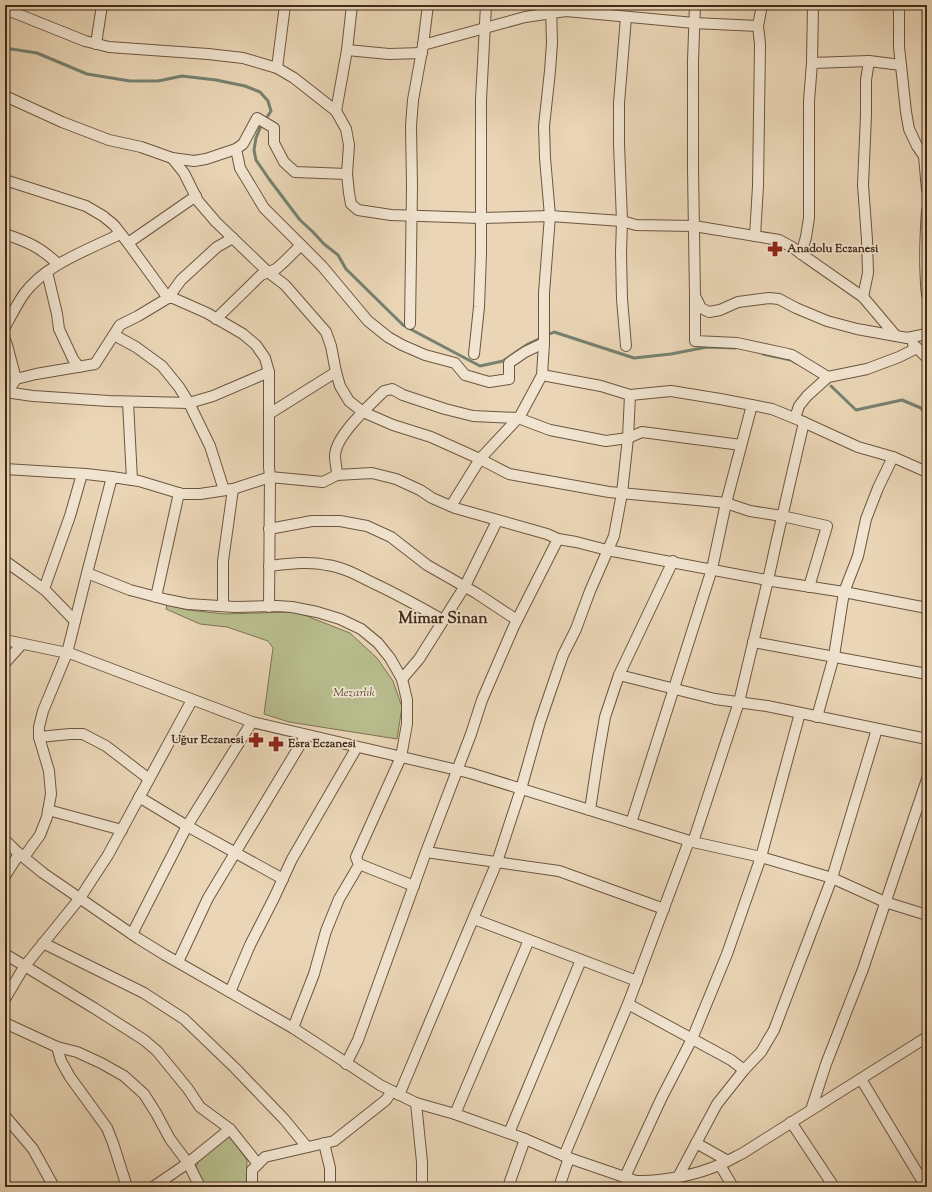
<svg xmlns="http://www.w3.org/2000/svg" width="932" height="1192" font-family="'Sorts Mill Goudy',serif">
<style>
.green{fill:#b8bd8d;stroke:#7e7452}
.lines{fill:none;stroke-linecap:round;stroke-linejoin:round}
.stream{stroke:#768170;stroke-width:3}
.minor-casing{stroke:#6d5640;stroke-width:12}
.minor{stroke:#f1e4d0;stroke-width:10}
.labels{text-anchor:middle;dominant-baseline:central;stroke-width:3.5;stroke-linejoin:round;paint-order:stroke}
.poi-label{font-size:12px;font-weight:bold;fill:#432c18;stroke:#f1e4d0;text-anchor:start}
.park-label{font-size:12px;font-style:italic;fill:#5a492f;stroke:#f1e4d0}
.district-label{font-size:16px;font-weight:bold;fill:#432c18;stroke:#f1e4d0}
</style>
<rect width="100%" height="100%" fill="#ead6b6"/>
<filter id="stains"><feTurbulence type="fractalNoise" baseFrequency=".005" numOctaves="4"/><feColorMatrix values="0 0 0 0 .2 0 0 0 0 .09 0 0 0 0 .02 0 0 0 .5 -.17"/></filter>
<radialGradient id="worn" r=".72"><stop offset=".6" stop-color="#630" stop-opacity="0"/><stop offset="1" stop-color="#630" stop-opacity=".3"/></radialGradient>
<g class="green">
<polygon points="167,605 188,610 225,614 291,612 304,615 350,633 377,658 393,681 402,707 397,739 289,722 264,714 273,648 268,641 227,627 200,624 166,609"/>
<polygon points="227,1137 231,1138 247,1160 246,1187 205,1187 196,1168 199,1159"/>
</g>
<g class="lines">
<g class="stream">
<polyline points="5,48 37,53 87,74 130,81 158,81 182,76 216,80 245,86 260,92 268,101 271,111 260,128 256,138 254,150 256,160 269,179 300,220 313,232 324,244 338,255 346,269 403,325 414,331 480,366 503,361 528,344 554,332 634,358 671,354 707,347 736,348"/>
<polyline points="763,354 791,360 796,363"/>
<polyline points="831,386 856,410 902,400 921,408 927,416"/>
</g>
<g class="minor-casing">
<g id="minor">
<polyline points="695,5 693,61 693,169 695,296 701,308 709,312 720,310 738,302 769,298 779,299 796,308 827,321 857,329 907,338 927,334"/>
<polyline points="899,5 899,47 903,84 906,112 909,129 917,146 924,156 927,190"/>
<polyline points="5,9 85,41 109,47 208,54 243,58 277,68 294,78 336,111 346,129 349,145 347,174 349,193 351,204 358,210 391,215 481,218 550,216 622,221 636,225 694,226 779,240 792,247 807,258 863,297 896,336"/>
<polyline points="96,44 102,5"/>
<polyline points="423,45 525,17 566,11 694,23 758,26"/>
<polyline points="347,50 389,54 422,53"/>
<polyline points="812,63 813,5"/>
<polyline points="277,68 285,5"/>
<polyline points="5,96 62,122 109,140 141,147 172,158 194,161 206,159 236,149"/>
<polyline points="336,111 347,50 352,5"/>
<polyline points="172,158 184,173 198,201 216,222 268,272 285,285 326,332 331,346 336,372 340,386 349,401 363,412 393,425 431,437 480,459 509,474 609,492 697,500 726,503 750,511 782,516 827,526 809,587"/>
<polyline points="347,174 295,172 284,162 274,143 274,128 257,118 243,144 236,149 240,168 264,208 322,266 368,321 388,337 402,345 425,355 455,363 465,375 489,382 509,379 509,363 525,352 544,343"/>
<polyline points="5,180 86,206 103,216 114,225 128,243 168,298 173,298 207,313 243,334 256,345 265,358 269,372 269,467 270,477 269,607"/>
<path d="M927,211C925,239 924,267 927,295"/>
<path d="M5,234C28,242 40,247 58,264"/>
<polyline points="755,236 758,186 760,44 758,26 762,5"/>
<polyline points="128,243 196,196"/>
<polyline points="801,254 806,237 809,218 809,101 812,63 869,61"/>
<polyline points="47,272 57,314 59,329 73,359 79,367"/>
<polyline points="863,297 868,273 867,240 863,185 866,115 866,80 869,61 901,65"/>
<polyline points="695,298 695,341 737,343 788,354 792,355 828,377"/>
<polyline points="216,319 261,275 276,269 285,261 301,245"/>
<polyline points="410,324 412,187 411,126 413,100 423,45 428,5"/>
<path d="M5,327C11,316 17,304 24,294C46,264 88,250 120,234"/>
<polyline points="114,335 136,347 162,366 179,387 189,403 210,446 224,490"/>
<polyline points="5,340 7,345 16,379"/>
<polyline points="913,344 927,358"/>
<polyline points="626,346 622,299 621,253 622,221 619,144 619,103 626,17"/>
<polyline points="474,354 479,307 481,253 481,100 486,5"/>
<polyline points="542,375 601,386 630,395 671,391 720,399 772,409 799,420 858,447 893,457 927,472"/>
<polyline points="5,392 33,396 109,401 189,403 213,396 269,372"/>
<polyline points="5,394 7,393 16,379 36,374 95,364 120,325 138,316 168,298 181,280 217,247 233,238"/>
<polyline points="128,402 132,480"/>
<polyline points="269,414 336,372"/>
<polyline points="795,418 799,406 807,396 828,377 867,369 899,357 917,348"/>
<polyline points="5,469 86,474 112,477"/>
<path d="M337,475C337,469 335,462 335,456C335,436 370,405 384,391L392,389L403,395L445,409L473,416L518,418L550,430L606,441L628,438L642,432L741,445"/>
<polyline points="451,506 480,459 520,416 542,375 544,343 544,293 550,216 545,158 544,126 550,71 552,43 551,5"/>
<polyline points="269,529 312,521 340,521 367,526 391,537 427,565 476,593 517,620"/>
<polyline points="5,561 26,576 46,591 75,621"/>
<path d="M269,566C288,564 308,561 327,565C343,567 359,576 373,583C397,594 420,607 443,620"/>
<polyline points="87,573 130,590 168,600 188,604 235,607 277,606 292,607 317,612 340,619 361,629 378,643 390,658 402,679 407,700 407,724 401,757 356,857 359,865 339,899 326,931 314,974 293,1028"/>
<polyline points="44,589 70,516 82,474"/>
<polyline points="156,597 179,493"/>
<polyline points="223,606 223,561 233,489"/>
<polyline points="5,640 72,654 252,722 470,773 693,842 761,857 832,878 885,902 927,915"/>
<polyline points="753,642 927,674"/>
<polyline points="5,663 22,644"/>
<polyline points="619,675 673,561"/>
<polyline points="402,679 419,659 465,586 497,521"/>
<polyline points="817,717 834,656 844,592 858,556 866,519 878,488 893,457"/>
<polyline points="39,737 70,734 83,734 106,746 149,779"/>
<polyline points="139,797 187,826 283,879"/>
<polyline points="48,810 122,830"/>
<polyline points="590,810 598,757 605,717 619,675 715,699 767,706 927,739"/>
<polyline points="631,823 712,569 726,503 752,405"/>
<path d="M5,840L16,851L43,873L139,939L165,955L293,1028L380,1085L416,1103L455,1114L525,1139L569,1158L636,1181C660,1182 698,1175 721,1164C728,1161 735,1157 743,1153L927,1037"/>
<polyline points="693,842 739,702 768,580 777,539 804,422"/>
<polyline points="426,852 559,871 664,909"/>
<polyline points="24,857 40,835 47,817 51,794 49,771 39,737 39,727 43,711 67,653 87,573 112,477 139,481 182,494 200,494 233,489 270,477 323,482 337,475 372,473 396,479 420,490 432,498 455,508 547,534 558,539 576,542 607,550 772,581 844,592 927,608"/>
<polyline points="359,864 414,886"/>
<polyline points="5,876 19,854"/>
<polyline points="474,919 637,981"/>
<polyline points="132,934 187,826 252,722"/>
<polyline points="43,943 144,993 184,1019 235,1068 284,1119 307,1147"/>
<polyline points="5,954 94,1008 144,1040 157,1051 188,1089 200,1107 230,1129 258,1164"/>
<polyline points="178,962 208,898 306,735"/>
<polyline points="230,992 250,945 274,898 292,859 357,747"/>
<polyline points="5,999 24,967 80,898 108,855 192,700"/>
<polyline points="628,1004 731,1060 744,1070"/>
<polyline points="5,1023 57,1047 77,1052 101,1063 124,1076 144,1094 156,1113 170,1139 188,1163 200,1187"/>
<polyline points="57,1047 61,1061 70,1077 107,1128 113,1143 127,1187"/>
<polyline points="346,1064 358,1040 426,852 471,734 482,700 514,626 558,539"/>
<polyline points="861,1079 926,1187"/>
<polyline points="399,1095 497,862 521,789 540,722 553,684 563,655 576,629 590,591 614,536 622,493 628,438 630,395"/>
<polyline points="416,1103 422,1162 422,1187"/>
<polyline points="811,1110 826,1064 863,969 927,779"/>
<polyline points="455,1114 529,940"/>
<polyline points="5,1116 33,1149 54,1187"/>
<polyline points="791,1122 834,1187"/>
<polyline points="509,1133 581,960"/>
<polyline points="324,1143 330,1168 330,1187"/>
<polyline points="696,1143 728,1161"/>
<polyline points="564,1156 628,1004 689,841"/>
<polyline points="720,1165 733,1187"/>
<polyline points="625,1177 662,1097 692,1039 727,954 761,857 800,713"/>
<polyline points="678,1177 717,1104 744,1070 761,1052 774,1030 832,878 877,729"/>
<polyline points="153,1187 188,1163 230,1129"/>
<polyline points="252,1187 252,1170 265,1157 334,1141 386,1100 392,1091"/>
<polyline points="508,1187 525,1139"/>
<polyline points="559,1187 569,1158"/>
</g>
</g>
<use href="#minor" class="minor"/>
</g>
<defs>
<g id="pharmacy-bare" transform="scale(1.2)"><path d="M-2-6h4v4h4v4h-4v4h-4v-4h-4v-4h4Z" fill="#8f2418" stroke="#f1e4d0" stroke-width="2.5" paint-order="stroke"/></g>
</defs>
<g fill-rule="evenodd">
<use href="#pharmacy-bare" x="775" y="249"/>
<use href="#pharmacy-bare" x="256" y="740"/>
<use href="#pharmacy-bare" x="276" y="744"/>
</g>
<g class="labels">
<g class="poi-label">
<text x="787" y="249">Anadolu Eczanesi</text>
<text x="244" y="740" text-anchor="end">Uğur Eczanesi</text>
<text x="288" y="744">Esra Eczanesi</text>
</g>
<g class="park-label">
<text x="354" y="693">Mezarlık</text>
</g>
<g class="district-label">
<text x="443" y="619">Mimar Sinan</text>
</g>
</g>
<rect width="932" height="1192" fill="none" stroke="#ead6b6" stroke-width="20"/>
<rect x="6" y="6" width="920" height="1180" fill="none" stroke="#432c18" stroke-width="2"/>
<rect x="10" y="10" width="912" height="1172" fill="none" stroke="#432c18"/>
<rect width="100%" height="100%" filter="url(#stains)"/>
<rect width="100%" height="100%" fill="url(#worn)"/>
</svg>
